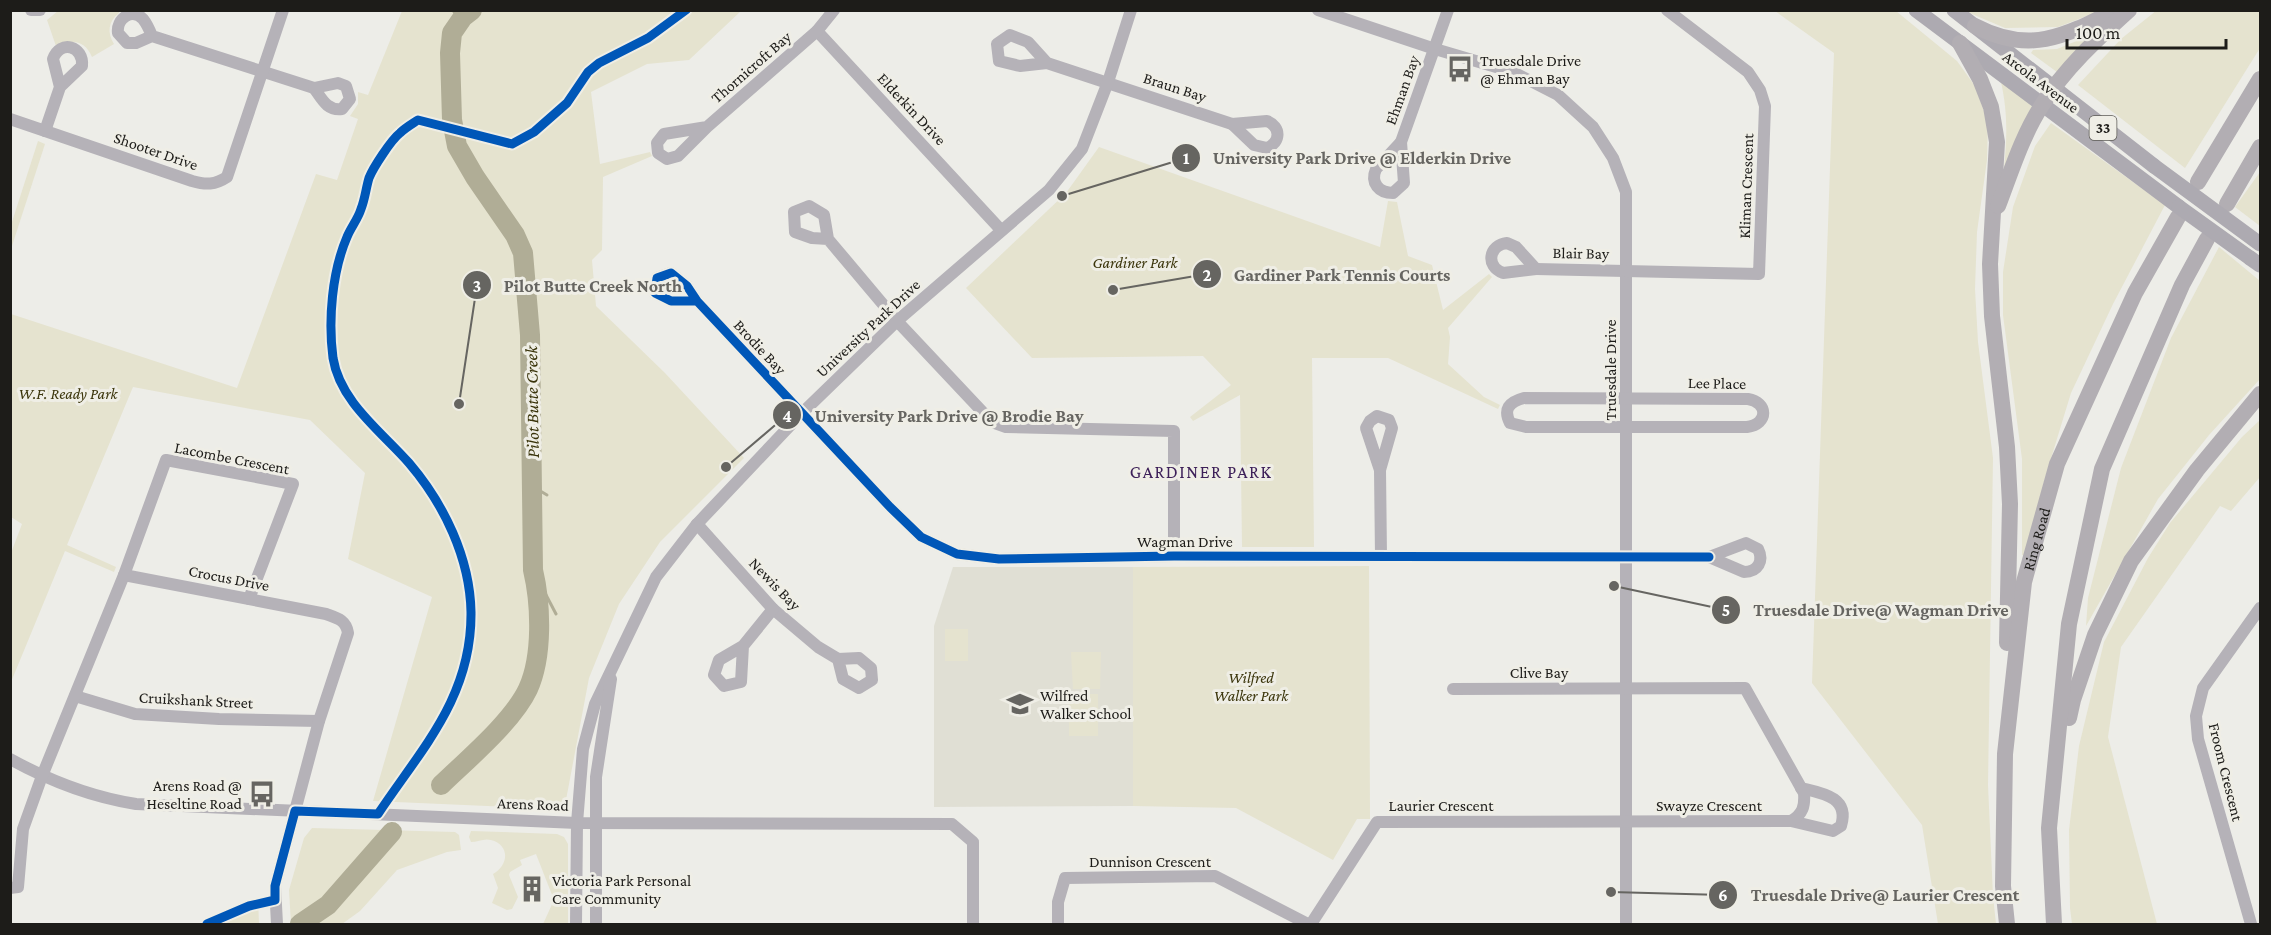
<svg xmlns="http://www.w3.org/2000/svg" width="2271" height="935" font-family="'Crimson Pro',serif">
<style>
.built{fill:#e0dfd4}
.green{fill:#e5e3cf}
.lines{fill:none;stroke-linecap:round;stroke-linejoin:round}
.stream{stroke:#b0ad96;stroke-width:3}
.river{stroke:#b0ad96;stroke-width:20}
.minor{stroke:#b5b2b8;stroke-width:12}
.major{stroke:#adaab1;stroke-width:15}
.highway{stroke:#b2aeb3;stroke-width:16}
.major-bridge{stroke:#adaab1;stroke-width:15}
.cycleway-casing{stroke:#efeee6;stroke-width:13}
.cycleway{stroke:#0057b8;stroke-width:9}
.labels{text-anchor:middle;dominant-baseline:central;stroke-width:6;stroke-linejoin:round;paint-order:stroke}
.shield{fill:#efeee6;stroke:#5c5b56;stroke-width:1.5}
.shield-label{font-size:15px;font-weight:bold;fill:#1d1c19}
.poi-label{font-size:16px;fill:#1d1c19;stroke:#efeee6;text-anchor:start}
.street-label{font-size:16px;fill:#1d1c19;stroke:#efeee6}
.park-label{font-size:16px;font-style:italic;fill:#3b350b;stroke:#efeee6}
.water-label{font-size:18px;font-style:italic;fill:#39330a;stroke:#efeee6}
.neighbourhood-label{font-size:18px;letter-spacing:1.5px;fill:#3d2059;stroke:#efeee6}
.leader{fill:none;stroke:#666561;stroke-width:2}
.callout-dot{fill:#666561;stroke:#efeee6;stroke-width:2}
.mark-label{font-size:18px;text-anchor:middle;font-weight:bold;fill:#fff}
.callout-label{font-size:18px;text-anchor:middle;font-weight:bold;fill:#666561;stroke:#efeee6;stroke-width:6;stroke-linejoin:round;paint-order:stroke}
</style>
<rect width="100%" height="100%" fill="#edede8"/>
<polygon class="built" points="953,567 1133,567 1133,806 934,807 934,626"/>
<g class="green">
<path d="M119,10V13C108,21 107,33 114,44L92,57C85,40 72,39 56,46L47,20L58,11Z"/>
<polygon points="2157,10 2260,11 2260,48 2185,168 2078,85 2121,39"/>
<polygon points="402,11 741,11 689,60 647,64 591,92 600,164 650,152 652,156 603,177 602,250 592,260 596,306 665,373 744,458 660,542 619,604 589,678 566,800 557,809 373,801 432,597 348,559 365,473 310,420 133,387 67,545 116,567 114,572 65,551 11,682 11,553 22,524 11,517 11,314 237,388 316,174 337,180 358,119 350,116 358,104 358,92 368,95"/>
<polygon points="1775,11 1896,11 1957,61 1975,86 1988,122 1987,160 1977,232 1975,289 1978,342 1993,458 1988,785 1993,896 1996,924 1938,924 1922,825 1812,683 1834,53"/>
<polygon points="1965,11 2100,11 2058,27 2005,28"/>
<polygon points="2091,35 2061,75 2031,53 2033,50 2057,49"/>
<path d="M2001,82L2037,109L2004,170C2007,137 2008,114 2001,82Z"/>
<polygon points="2051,123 2165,205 2113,304 2071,393 2045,478 2025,556 2022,555 2022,459 2003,315 2003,272 2013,207 2035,146"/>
<polygon points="38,141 45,144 11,249 11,225"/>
<polygon points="1099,147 1380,247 1388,201 1397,202 1408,256 1432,265 1443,310 1489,274 1492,277 1448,328 1450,337 1448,364 1484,397 1500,405 1498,409 1388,358 1312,358 1314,547 1242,547 1240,395 1193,421 1190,417 1231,385 1203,356 1032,358 966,288 1066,193"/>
<polygon points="2260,172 2260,226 2235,207"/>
<polygon points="2219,247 2260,281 2260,379 2209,435 2158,499 2086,626 2088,598 2121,468 2171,338"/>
<polygon points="2260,420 2260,477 2231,511 2220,506 2121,647 2108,737 2157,924 2072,924 2070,908 2069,830 2079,746 2104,642 2148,558 2170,523 2242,437"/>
<polygon points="1369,566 1370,819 1357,819 1333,860 1236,808 1133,806 1133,567"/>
<rect x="945" y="629" width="23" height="32"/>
<polygon points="1071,652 1101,652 1100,689 1073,689"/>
<rect x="1069" y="694" width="29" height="42"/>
<polygon points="312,828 455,832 459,835 461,850 447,852 397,870 360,911 342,924 291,924 289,890 304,838"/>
<path d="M471,831L557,834L564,837L568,844V924H543L554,900L536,854L520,860L522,865L510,872L509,875L518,897L512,909L507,910L492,903L498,888L493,874C509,865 510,845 491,840C484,838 478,842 471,842L469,837Z"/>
<polygon points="258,898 259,924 198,924"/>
</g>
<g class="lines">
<g class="stream">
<polyline points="454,12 465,15"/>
<polyline points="527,459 532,455"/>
<polyline points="532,481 537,489 547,495"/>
<polyline points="533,570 556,614"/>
<polyline points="311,924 316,913"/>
</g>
<g class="river">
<path d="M441,785C468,759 513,721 528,689C543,656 541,604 533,570L530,335L523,253L515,235L475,177L457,146L452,120L450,53L452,33L463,17L472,10"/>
<polyline points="300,924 328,905 392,832"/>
</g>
<g class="minor">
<polyline points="31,10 40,10"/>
<polyline points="834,10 817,31 1001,230"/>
<polyline points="1318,10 1435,49 1513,72 1558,95 1593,127 1613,158 1626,192 1626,924"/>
<path d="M152,36C150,31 147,24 143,19C132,7 116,19 118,33L127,43H136L152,36L314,88"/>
<polyline points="1047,63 1028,42 1010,35 997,44 999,61 1020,66 1047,63 1232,124"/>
<path d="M338,83L346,86L350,99L342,109C327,111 322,99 314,88Z"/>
<path d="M10,119L192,181C206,185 215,185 227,177L283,10"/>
<path d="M1267,121C1281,127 1281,142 1267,148L1254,145L1232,124Z"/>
<polyline points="707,127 664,134 657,143 658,153 667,159 678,156 707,127 817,31"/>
<path d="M45,131L60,87L82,66C84,46 60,39 53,59L60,87"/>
<polyline points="1401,142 1448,10"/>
<path d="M1401,142L1404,183L1393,193C1379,193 1370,183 1376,169Z"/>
<polyline points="828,239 812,238 795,232 794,212 809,206 824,215 828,239 897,321 992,422 1006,427 1174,431 1174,556"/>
<path d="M1507,243L1516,247L1536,269L1503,273C1485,266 1489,245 1507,243Z"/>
<polyline points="1536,269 1759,274 1765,106 1760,90 1748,72 1667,10"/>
<polyline points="697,301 671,301 655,293 657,278 671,273 687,286 697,301 890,507 921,537 957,554 999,559 1174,556 1709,557"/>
<path d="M1524,398L1748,399C1768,402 1769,424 1747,427H1526L1510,423C1503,409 1509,402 1524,398Z"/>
<polygon points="1377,416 1389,420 1392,428 1380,470 1366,428 1370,421"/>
<polyline points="1380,470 1381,556"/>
<polyline points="697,524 773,609 818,647 838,659 859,658 871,668 872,680 859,688 843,679 838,659"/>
<path d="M1746,543L1758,549C1764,561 1758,572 1744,572L1709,557Z"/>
<polyline points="124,575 166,460 293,484 249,599"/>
<polyline points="743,646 741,682 724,686 714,675 719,660 743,646 773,609"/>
<polyline points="75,696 135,714 219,719 319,721"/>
<path d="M10,759C50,781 91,797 136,804L577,823L952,824L973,842V924"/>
<path d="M1791,821L1833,831L1841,826C1850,797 1822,793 1801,788"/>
<path d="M10,888L18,887L23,829L42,776L124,575L326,614C337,618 346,620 348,633L319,721L275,886L277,924"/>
<polyline points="576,924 577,823 583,749 595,704 656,577 697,524 801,414 897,321 1049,190 1082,149 1108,82 1131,10"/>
<polyline points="596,924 596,777 611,679"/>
<polyline points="1058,924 1058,902 1065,878 1215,876 1308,924"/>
<path d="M1311,924L1377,822L1791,821C1803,814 1805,806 1804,793L1745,688L1453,689"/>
<polyline points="2251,924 2198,739 2196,716 2203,688 2260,608"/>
</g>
<g class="major">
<polyline points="1916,10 2179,207"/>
<polyline points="1954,10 2154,166"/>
<polyline points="2250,258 2260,265"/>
</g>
<g class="highway">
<path d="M1975,26C2030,55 2065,36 2116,10"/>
<polyline points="1960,43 1980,79 1991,107 1997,142 1990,264 1992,316 2007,447 2010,504 2007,643"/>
<polyline points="2198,182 2260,79"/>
<polyline points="2227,204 2260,147"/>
<path d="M1998,206C2011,172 2022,136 2042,105C2064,69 2098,38 2129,10"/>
<polyline points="2069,718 2073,700 2095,635 2131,561 2197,470 2260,394"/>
<path id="s1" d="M2007,924L2003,886L2005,754L2024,582L2057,464L2135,293L2178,217"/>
<polyline points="2054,924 2049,828 2069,624 2102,469 2182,285 2207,239"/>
</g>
<g class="major-bridge">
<polyline points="2154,166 2260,244"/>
<polyline points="2179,207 2250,258"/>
</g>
<g class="cycleway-casing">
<g id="cycleway">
<polyline points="697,301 671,301 655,293 657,278 671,273 687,286 697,301 890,507 921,537 957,554 999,559 1174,556 1709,557"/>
<path d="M207,924L249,906L275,900V886L295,811L378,814C422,748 472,697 471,612C470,558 444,504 409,463C382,432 340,402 333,358C328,320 332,272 347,237C351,227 358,219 361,209C365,199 366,188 369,178C373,168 391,140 400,133C405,128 412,124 418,120L512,144L534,132L567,103L588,72L599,63L648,38L686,10"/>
</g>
</g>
<use href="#cycleway" class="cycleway"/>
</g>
<defs>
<g id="bus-bare" transform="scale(2.07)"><path d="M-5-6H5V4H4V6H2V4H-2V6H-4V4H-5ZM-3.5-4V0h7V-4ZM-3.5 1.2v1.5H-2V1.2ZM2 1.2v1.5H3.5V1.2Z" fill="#666561" stroke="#efeee6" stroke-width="2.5" paint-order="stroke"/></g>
<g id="school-bare" transform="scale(2.07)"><path d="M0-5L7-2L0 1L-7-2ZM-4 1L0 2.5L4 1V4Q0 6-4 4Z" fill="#666561" stroke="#efeee6" stroke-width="2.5" paint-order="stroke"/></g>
<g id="building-bare" transform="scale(2.07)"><path d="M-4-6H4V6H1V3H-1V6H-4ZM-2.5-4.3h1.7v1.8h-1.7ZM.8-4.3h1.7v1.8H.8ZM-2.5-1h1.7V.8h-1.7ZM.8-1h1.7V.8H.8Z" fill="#666561" stroke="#efeee6" stroke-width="2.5" paint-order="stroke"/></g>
</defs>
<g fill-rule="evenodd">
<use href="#bus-bare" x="1460" y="69"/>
<use href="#school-bare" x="1020" y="704"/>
<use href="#bus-bare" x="262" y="794"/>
<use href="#building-bare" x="532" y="889"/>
</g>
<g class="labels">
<rect class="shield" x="2089.5" y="116" width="27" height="24" rx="4.5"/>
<g class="shield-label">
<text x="2103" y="128">33</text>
</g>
<g class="poi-label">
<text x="1480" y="60">Truesdale Drive<tspan x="1480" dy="18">@ Ehman Bay</tspan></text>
<text x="1040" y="695">Wilfred<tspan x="1040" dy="18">Walker School</tspan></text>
<text x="242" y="785" text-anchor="end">Arens Road @<tspan x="242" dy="18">Heseltine Road</tspan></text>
<text x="552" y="880">Victoria Park Personal<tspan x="552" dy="18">Care Community</tspan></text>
</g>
<g class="street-label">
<text transform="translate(751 67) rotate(-41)">Thornicroft Bay</text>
<text transform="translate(2041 82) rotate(37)">Arcola Avenue</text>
<text transform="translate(1175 87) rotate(18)">Braun Bay</text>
<text transform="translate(1402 90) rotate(-70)">Ehman Bay</text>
<text transform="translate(912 109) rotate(47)">Elderkin Drive</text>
<text transform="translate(156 151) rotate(19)">Shooter Drive</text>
<text transform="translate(1746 186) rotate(-88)">Kliman Crescent</text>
<text transform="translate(1581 253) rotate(1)">Blair Bay</text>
<text transform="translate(868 328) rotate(-43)">University Park Drive</text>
<text transform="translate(760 347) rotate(47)">Brodie Bay</text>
<text transform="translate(1610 370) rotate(-90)">Truesdale Drive</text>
<text transform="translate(1717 383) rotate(1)">Lee Place</text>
<text transform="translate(232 458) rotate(11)">Lacombe Crescent</text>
<text stroke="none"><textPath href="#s1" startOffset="388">Ring Road</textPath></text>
<text x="1185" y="541">Wagman Drive</text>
<text transform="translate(229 578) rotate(11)">Crocus Drive</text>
<text transform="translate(775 584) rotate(46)">Newis Bay</text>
<text x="1539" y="672">Clive Bay</text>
<text transform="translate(196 700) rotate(3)">Cruikshank Street</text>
<text transform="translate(2226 772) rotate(76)">Froom Crescent</text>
<text transform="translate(533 804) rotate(2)">Arens Road</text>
<text x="1441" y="805">Laurier Crescent</text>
<text x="1709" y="805">Swayze Crescent</text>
<text x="1150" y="861">Dunnison Crescent</text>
</g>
<g class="park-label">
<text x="1135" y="262">Gardiner Park</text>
<text x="68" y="393">W.F. Ready Park</text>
<text x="1251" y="677">Wilfred<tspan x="1251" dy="18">Walker Park</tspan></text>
</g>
<g class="water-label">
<text transform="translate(532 402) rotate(-91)">Pilot Butte Creek</text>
</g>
<g class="neighbourhood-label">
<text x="1201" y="472">GARDINER PARK</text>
</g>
</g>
<path class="leader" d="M1062 196L1186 158M1113 290L1207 274M459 404L477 285M726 467L787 415M1614 586L1726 610M1611 892L1723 895"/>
<g class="callout-dot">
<circle cx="1062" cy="196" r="6"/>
<circle cx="1113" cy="290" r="6"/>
<circle cx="459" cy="404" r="6"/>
<circle cx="726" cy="467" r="6"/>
<circle cx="1614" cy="586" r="6"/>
<circle cx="1611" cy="892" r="6"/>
<circle cx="1186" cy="158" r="15"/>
<circle cx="1207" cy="274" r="15"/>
<circle cx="477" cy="285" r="15"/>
<circle cx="787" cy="415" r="15"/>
<circle cx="1726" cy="610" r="15"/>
<circle cx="1723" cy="895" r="15"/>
</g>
<g class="mark-label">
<text x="1186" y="164">1</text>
<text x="1207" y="281">2</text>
<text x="477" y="292">3</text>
<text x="787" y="422">4</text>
<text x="1726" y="616">5</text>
<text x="1723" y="901">6</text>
</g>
<g class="callout-label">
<text x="1362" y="164">University Park Drive @ Elderkin Drive</text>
<text x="1342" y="281">Gardiner Park Tennis Courts</text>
<text x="593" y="292">Pilot Butte Creek North</text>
<text x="949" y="422">University Park Drive @ Brodie Bay</text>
<text x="1881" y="616">Truesdale Drive@ Wagman Drive</text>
<text x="1885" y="901">Truesdale Drive@ Laurier Crescent</text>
</g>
<rect width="2271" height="935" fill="none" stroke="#1d1c19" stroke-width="24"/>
<path d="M2067 39v9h159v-9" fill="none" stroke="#1d1c19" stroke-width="3"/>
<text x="2076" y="39" font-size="18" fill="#1d1c19" stroke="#efeee6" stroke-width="4.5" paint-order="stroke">100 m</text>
</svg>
